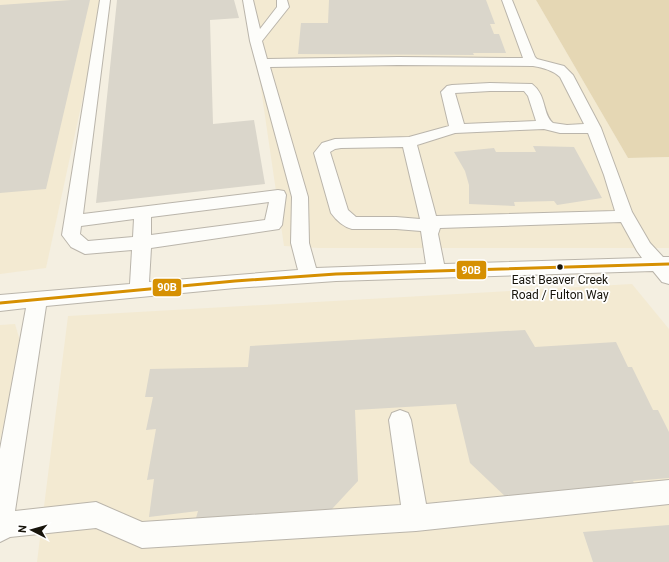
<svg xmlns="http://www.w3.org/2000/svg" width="669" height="562" font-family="Roboto,sans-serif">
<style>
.built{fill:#f3ead2}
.green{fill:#e5d7b4}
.building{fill:#dad6cb}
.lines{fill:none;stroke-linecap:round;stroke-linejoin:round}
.minor-casing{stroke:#bab5ab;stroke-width:2}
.minor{fill:#fdfdfa;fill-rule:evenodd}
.bus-1-casing{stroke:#fff;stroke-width:6}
.bus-1{stroke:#d69002;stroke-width:3}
.bus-dot{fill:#18150c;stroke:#fff;stroke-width:1.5}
.labels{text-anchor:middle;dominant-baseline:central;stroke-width:3.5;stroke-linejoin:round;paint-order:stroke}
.bus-label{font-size:12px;fill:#18150c;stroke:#fff}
.line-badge{stroke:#fff;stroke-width:1.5}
.badge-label{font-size:11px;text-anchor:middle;font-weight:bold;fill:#fff}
</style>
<rect width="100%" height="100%" fill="#f4efe1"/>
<g class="built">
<polygon points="0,0 104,0 46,268 0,274"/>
<polygon points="248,0 536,0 628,158 669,157 669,248 319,248 284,246"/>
<polygon points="632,284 669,329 669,562 37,562 68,316"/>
<polygon points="15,324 21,344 0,441 0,325"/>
</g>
<polygon class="green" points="536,0 669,0 669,157 628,158"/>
<g class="building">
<polygon points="71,0 90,0 46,189 0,193 0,5"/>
<polygon points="117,0 234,0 239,18 210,20 213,124 254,120 265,184 96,203"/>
<polygon points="329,0 486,0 495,24 490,24 494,34 499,34 506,53 473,53 474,55 298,54 301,23 328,23"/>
<polygon points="533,146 574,147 602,198 557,205 554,201 514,202 515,206 469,204 469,185 465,171 454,152 494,148 496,152 536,152"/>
<polygon points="525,330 535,347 616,342 628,367 632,367 653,410 658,410 669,432 669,478 633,481 635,485 509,500 470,463 456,404 355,410 358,481 332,509 196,518 198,511 149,517 154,479 147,480 156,429 146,430 153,397 145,397 150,369 248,367 250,346"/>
<polygon points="669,525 669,562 593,562 583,532"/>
</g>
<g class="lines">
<g class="minor-casing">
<path id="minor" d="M100,0H110L83,214L278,190L284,191L286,195L282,225L279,229L151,248L149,282L298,270L291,243L292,197L250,41L243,0H253L260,29L277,7V0H287L289,7L262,41L267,59L398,57L523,58L502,0H512L535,57L537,59L564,66L573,75L601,128L632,212L650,243L663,257H669V284L662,282L653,271L336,281L235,288L46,306L15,511L96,502L142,522L401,505L389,420L392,413L400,410L408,413L411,420L426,504L669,480V504L416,531L142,548L96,528L10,537L0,542V449L26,308L0,311V295L130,284L132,250L85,254L71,247L62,235ZM398,65L533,66C544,68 552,70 560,77L584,124L567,125L553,123C542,114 547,95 532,84L490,83L452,85L447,86L441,92L449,126L409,137L335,139L322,143L314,153L331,213C336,220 344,227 352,229H396L421,231L426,264L316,268L309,243L308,197L270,67ZM490,91H524L528,96L536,121L464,124L455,93ZM544,129L560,133H588L604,175L615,211L436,216L417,145L455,133ZM403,147L420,219L396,217H356L348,210L330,152L335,149L341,148ZM269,202L265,220L151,235V217ZM134,219L133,237L88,241L80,234L81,226ZM621,222L637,251L642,258L444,264L438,234L440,228Z"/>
</g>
<use href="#minor" class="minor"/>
<g class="bus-1-casing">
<polyline id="bus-1" points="0,303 235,281 336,274 669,264"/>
</g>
<use href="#bus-1" class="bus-1"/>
</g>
<circle class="bus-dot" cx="560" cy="267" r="3.5"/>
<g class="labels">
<g class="bus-label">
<text x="560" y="280">East Beaver Creek<tspan x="560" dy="15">Road / Fulton Way</tspan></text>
</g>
</g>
<g class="line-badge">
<rect x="456" y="260" width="31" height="20" rx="4" fill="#d69002"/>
<rect x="152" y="278" width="30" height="19" rx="4" fill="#d69002"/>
</g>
<g class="badge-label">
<text x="471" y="274">90B</text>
<text x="167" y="291">90B</text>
</g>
<g transform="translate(32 530) rotate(276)" stroke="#ffffff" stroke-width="3" paint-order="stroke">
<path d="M0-3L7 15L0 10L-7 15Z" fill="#18150c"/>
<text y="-6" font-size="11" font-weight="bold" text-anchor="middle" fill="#18150c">N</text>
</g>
</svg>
